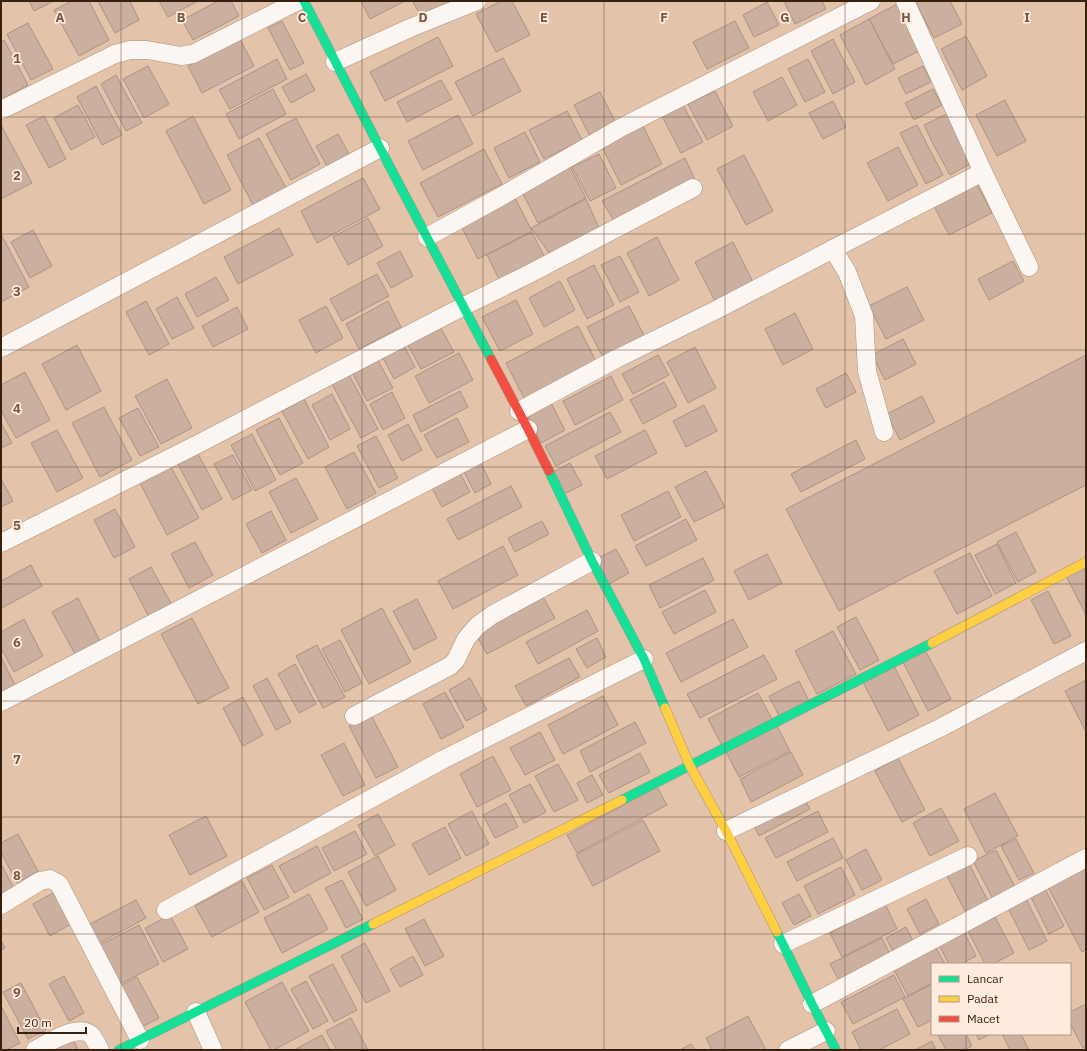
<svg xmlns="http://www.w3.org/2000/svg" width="1087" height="1051" font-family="'IBM Plex Sans',sans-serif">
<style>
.building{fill:#cbb0a0;stroke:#ad9282}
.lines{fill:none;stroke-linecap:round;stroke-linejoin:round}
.street-casing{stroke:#aa927d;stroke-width:19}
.fast-casing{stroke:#aa927d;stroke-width:10}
.slow-casing{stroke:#aa927d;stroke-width:10}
.jam-casing{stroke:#aa927d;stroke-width:10}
.street{stroke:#fbf6f2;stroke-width:18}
.fast{stroke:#16e098;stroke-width:9}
.slow{stroke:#ffcf43;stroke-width:9}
.jam{stroke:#f24e42;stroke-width:9}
.grid{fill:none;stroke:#735945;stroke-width:1;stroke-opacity:0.55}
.grid-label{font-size:13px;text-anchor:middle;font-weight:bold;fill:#735945;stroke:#feebdd;stroke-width:3.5;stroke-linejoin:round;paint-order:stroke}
</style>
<rect width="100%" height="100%" fill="#e3c3aa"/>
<g class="building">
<polygon points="29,1 54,1 34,11"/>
<polygon points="72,1 89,1 109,40 79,56 54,10"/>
<polygon points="98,1 130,1 139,20 115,33"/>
<polygon points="159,1 198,1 168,17"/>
<polygon points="218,1 231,1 239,16 193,40 182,20"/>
<polygon points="361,1 405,1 370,19"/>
<polygon points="415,1 456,1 422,18 413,2"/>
<polygon points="501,1 512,1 530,35 496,52 476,14"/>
<polygon points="784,1 822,1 826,9 795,24"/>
<polygon points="915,1 950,1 962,24 934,38"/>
<polygon points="767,2 779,25 754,37 743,15"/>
<polygon points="897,4 921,50 893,64 869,19"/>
<polygon points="869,19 895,69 866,85 840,35"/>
<polygon points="282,21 304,63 290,70 268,28"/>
<polygon points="735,21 749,48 707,69 693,42"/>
<polygon points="28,23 53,69 31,80 7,34"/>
<polygon points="966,36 987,76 962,90 941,49"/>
<polygon points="438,37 453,66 385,101 370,72"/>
<polygon points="240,39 254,66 202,93 188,66"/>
<polygon points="833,39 855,82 833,94 811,51"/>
<polygon points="4,40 28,85 1,100 1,42"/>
<polygon points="503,58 521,91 473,116 455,82"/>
<polygon points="277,59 287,79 230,109 219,90"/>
<polygon points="808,59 825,92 805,102 788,69"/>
<polygon points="148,66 169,104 144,118 123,79"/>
<polygon points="923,66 931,82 906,94 898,78"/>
<polygon points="306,74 315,90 291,103 282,87"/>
<polygon points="116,75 142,123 126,131 101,84"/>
<polygon points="782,77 797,105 768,121 753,92"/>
<polygon points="441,80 452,99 407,122 397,102"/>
<polygon points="96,86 122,135 102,145 77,97"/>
<polygon points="273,89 286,114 239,139 226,114"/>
<polygon points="933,89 942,105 914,120 905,103"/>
<polygon points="715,91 733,126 707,140 688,104"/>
<polygon points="600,92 616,123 590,136 574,105"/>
<polygon points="1005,100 1026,141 997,156 976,115"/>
<polygon points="833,101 846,127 823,139 809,113"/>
<polygon points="78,105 95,137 71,150 54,118"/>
<polygon points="683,105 703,142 681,153 662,116"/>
<polygon points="567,111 582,140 544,159 529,130"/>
<polygon points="947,114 972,163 950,175 934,146 924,125"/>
<polygon points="458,115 473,144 423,170 408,141"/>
<polygon points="44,116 66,159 49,168 26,125"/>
<polygon points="193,116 231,190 204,204 166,131"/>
<polygon points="296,118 320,164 291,180 266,134"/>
<polygon points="641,122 662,164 621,185 600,143"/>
<polygon points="1,125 32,183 1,199"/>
<polygon points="917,125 943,175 926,184 900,133"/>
<polygon points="525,132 540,162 509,178 494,148"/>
<polygon points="338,134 349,154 327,166 316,146"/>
<polygon points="259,138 286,188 253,205 227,155"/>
<polygon points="898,147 918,185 888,201 867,163"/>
<polygon points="484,149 502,184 438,217 420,183"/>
<polygon points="599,154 616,188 590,201 572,167"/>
<polygon points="744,155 773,211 746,225 717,169"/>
<polygon points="685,158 697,184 616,224 602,201"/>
<polygon points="568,163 586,198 538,223 520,188"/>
<polygon points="363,178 380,209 317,243 301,211"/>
<polygon points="977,184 992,213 949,235 934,206"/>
<polygon points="513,194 532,231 478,259 459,222"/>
<polygon points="586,199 599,228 550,254 531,228"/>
<polygon points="368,218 383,246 348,265 333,237"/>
<polygon points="279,228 293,255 238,284 224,257"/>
<polygon points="33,230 52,266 30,278 11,242"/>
<polygon points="532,232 545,258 500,281 487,255"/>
<polygon points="1,234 29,287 1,302"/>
<polygon points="657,237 679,280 649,296 627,253"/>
<polygon points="733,242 754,284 716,303 695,262"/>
<polygon points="400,251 413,276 391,288 377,263"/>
<polygon points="620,256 639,292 620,302 601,265"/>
<polygon points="1013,261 1024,281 989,300 978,279"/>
<polygon points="594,265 614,305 587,319 567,279"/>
<polygon points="377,274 389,296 342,321 330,299"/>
<polygon points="216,277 229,300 197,317 185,294"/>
<polygon points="560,281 575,310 544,327 529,298"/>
<polygon points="907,287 924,320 886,339 869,306"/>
<polygon points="177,297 194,328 172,339 156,309"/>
<polygon points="516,300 533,334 500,351 482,317"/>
<polygon points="146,301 169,344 149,355 126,312"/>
<polygon points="388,301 401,327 359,349 346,324"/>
<polygon points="326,306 343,338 316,353 299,320"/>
<polygon points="629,306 647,341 606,363 587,327"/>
<polygon points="237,307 248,329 213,347 202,326"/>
<polygon points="795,313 813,349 783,365 765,329"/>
<polygon points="437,321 454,352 421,369 404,338"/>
<polygon points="578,326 597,363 525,400 506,363"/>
<polygon points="903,339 916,364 885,380 872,355"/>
<polygon points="402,342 415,367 394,379 381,354"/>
<polygon points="77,345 101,391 66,410 42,364"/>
<polygon points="695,347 716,388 688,403 667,362"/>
<polygon points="459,353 473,380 429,403 415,376"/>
<polygon points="658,355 669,375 633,394 622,374"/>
<polygon points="1086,355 1086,485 839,611 786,509"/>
<polygon points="376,357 393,388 367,401 351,370"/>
<polygon points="25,372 50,420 16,438 1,410 1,385"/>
<polygon points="846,373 856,392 826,408 816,389"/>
<polygon points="349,375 378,429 361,438 332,384"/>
<polygon points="611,376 623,400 575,425 563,401"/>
<polygon points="167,379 192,428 161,444 135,396"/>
<polygon points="664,382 677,406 643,424 630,400"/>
<polygon points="460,391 468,407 421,432 413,415"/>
<polygon points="392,392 405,418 383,430 370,404"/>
<polygon points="332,394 350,429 330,440 312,405"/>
<polygon points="922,396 935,422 900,440 887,414"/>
<polygon points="304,399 329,447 308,459 282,411"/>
<polygon points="551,403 565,430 541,443 527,416"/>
<polygon points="704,405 717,431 686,447 673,421"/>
<polygon points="104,407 132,460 100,477 72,423"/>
<polygon points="138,408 159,447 140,456 119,418"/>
<polygon points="610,412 621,432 556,466 545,446"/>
<polygon points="279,418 303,463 280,475 256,430"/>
<polygon points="457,418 469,442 437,458 424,435"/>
<polygon points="1,423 12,443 1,448"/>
<polygon points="408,424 422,450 402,461 388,435"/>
<polygon points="57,430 83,478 57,492 31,443"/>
<polygon points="645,430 657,453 607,479 595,456"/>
<polygon points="252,434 276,480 255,491 231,445"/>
<polygon points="376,436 398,478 379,488 357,446"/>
<polygon points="856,440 865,459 801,492 791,474"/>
<polygon points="354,452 376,493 347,509 325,467"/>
<polygon points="198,454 222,499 202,510 178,464"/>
<polygon points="233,455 252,490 233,500 214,464"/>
<polygon points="480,461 491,484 475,493 463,470"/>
<polygon points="570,463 582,485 564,494 553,472"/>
<polygon points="171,467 199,518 167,535 140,483"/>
<polygon points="459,471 470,492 442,507 431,486"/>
<polygon points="706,471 725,507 694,522 675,487"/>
<polygon points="296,478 318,519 291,533 269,492"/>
<polygon points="1,479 13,501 1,507"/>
<polygon points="511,486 522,507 458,540 447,519"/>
<polygon points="668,491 681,517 634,541 621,515"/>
<polygon points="115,509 135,547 114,558 94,520"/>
<polygon points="271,511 286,540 262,553 246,524"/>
<polygon points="686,519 697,540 646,566 635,546"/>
<polygon points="542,521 549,534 515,552 508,538"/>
<polygon points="1016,532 1036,572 1018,582 997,542"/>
<polygon points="195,542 213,575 189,588 171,554"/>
<polygon points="997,544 1016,583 995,594 975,555"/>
<polygon points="503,546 518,575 453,609 438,581"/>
<polygon points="616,549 629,573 609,584 596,559"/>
<polygon points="970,553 992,596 957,614 934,571"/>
<polygon points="767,554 782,583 749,600 734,571"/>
<polygon points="703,558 714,580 660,608 649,585"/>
<polygon points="31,565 42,586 2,608 1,605 1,581"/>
<polygon points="1086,565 1086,615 1066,576"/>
<polygon points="151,567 172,605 149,617 129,579"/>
<polygon points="705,590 716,612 674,634 662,612"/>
<polygon points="1048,591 1071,636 1054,644 1031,600"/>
<polygon points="543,597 555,618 487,654 475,633"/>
<polygon points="78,598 100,641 75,654 52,612"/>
<polygon points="417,599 437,638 414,650 393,611"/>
<polygon points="382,608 411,662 369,684 341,630"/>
<polygon points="587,610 598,631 538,664 526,642"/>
<polygon points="856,617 879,660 860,670 837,627"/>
<polygon points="192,618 229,688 198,704 161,634"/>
<polygon points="24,619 43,656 14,672 1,648 1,632"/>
<polygon points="733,619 748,647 681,682 666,653"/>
<polygon points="833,631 856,674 817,694 795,651"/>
<polygon points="597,638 606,657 587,668 576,649"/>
<polygon points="340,640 362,683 345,692 322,649"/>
<polygon points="317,645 345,697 323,708 296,656"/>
<polygon points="924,648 951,699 928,711 902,660"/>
<polygon points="764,655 777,679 700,718 687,694"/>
<polygon points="1,657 15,685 1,692"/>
<polygon points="569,658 580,677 526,706 515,686"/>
<polygon points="295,664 316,704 299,713 278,674"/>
<polygon points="893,664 919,715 888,731 862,680"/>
<polygon points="267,678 291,722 276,730 253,686"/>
<polygon points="470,678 487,710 466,721 449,690"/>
<polygon points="1086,680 1086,732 1065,691"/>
<polygon points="799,681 810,703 780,718 769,696"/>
<polygon points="445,692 464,727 441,739 423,704"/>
<polygon points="758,693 773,721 723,747 708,719"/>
<polygon points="603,696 618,725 563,754 548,725"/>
<polygon points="243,697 263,735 243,746 223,708"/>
<polygon points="371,715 398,767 376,778 349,726"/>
<polygon points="635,722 646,743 590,772 580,751"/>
<polygon points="776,724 790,751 739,777 725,750"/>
<polygon points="540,732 555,760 525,775 510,748"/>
<polygon points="344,743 365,785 343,796 321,755"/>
<polygon points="791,752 803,775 751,802 740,779"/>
<polygon points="640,753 650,772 609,793 599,775"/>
<polygon points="493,756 511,790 477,807 460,774"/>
<polygon points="898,758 925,810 902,822 875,771"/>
<polygon points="558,764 578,800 554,812 535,776"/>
<polygon points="592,775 603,795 587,803 577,783"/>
<polygon points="530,784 546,812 524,823 509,795"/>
<polygon points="657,787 667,805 577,853 567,835"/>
<polygon points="995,793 1018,836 986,853 964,809"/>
<polygon points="803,796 810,809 759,836 752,822"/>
<polygon points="506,803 518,827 495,838 483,815"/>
<polygon points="941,808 959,841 930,856 913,823"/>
<polygon points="472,811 489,844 466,856 448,824"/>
<polygon points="818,811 828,832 776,858 765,838"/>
<polygon points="378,814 395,845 375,856 358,825"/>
<polygon points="206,816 227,856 190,875 169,835"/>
<polygon points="643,820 660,851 593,886 576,855"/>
<polygon points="445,827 461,858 429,875 412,844"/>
<polygon points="355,831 367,854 334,871 322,848"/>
<polygon points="18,834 38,871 17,883 1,852 1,843"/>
<polygon points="833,838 843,858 797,881 787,862"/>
<polygon points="1016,839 1034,873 1019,880 1001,846"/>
<polygon points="317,846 331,873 294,893 279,866"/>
<polygon points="866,849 882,880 862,890 846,860"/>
<polygon points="996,850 1015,887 993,899 973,861"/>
<polygon points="378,856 396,890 366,906 348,872"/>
<polygon points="1,864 14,889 1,896"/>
<polygon points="969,864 988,901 966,913 947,876"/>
<polygon points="272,865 289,897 264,910 247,878"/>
<polygon points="841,867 855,895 818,914 804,886"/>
<polygon points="1085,867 1086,869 1086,949 1082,952 1048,887"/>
<polygon points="342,880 363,919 346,928 325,888"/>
<polygon points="242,881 259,912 212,937 195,906"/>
<polygon points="1045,889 1064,926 1049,934 1031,897"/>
<polygon points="55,892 71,924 50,936 33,904"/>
<polygon points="309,894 328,929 282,953 264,918"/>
<polygon points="799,894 811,916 794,925 782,903"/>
<polygon points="926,899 939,924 920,934 907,909"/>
<polygon points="1026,899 1047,941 1029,950 1008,908"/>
<polygon points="136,900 146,918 98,944 88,925"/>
<polygon points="885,904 897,929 842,957 830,933"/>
<polygon points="170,915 188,949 163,962 145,928"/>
<polygon points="995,917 1014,953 993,964 985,964 968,931"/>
<polygon points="424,919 444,956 425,966 405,929"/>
<polygon points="139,925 159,964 116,986 96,947"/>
<polygon points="906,927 914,943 894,953 886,938"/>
<polygon points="964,932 976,956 961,964 949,964 939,945"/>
<polygon points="882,938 892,958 841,984 830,964"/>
<polygon points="1,940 5,948 1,950"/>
<polygon points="365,943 390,991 366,1003 341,956"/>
<polygon points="936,948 945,964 932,964 932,983 908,996 894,970"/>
<polygon points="413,956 423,975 400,987 390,969"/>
<polygon points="333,964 357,1010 334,1022 309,976"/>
<polygon points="894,975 905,997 853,1024 841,1002"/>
<polygon points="64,976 84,1013 69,1021 49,984"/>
<polygon points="137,977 159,1018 140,1028 118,987"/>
<polygon points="306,981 328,1021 313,1029 291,989"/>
<polygon points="282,982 309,1031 274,1050 271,1050 245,1002"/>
<polygon points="21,983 46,1030 28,1039 3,992"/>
<polygon points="932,984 932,1020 918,1027 903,999"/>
<polygon points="1086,1004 1086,1046 1083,1048 1070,1023 1070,1012"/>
<polygon points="1,1006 20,1043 6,1050 1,1050"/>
<polygon points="897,1009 910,1034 879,1050 861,1050 852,1032"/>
<polygon points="748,1016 766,1050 712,1050 706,1038"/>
<polygon points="351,1018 368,1050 337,1050 326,1031"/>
<polygon points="940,1034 966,1034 972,1046 965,1050 946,1050 938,1035"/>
<polygon points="976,1034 990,1034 979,1040"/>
<polygon points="1002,1034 1021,1034 1029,1050 1010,1050"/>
<polygon points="322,1035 330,1050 294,1050"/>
<polygon points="73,1039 78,1050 52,1050"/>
<polygon points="932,1041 936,1050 915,1050"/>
<polygon points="691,1044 695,1050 680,1050"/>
</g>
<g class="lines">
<g class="street-casing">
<g id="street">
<polyline points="335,62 410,28 477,1"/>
<polyline points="1,110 115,54 130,50 147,50 181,56 193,54 298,1"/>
<polyline points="983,172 1029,267"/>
<polyline points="427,237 500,197 622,127 871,1"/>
<polyline points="1,348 380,148"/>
<polyline points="519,411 616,359 716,310 833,249"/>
<polyline points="884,432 867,371 864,316 847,272 833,249 983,172 905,1"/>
<polyline points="1,543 200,443 464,306 529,274 693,188"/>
<polyline points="1,702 528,429"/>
<polyline points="354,716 450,666 456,660 466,639 477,626 492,615 592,561"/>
<polyline points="726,831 940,728 1086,651"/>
<polyline points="1,905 40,881 50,879 59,884 140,1040"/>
<polyline points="166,910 444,759 644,659"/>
<polyline points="783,944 968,856"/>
<polyline points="812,1004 1086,858"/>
<polyline points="196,1012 213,1050"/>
<path d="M35,1050C48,1043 76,1024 90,1034C94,1037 97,1045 100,1050"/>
<polyline points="788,1050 826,1031"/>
</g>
</g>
<g class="fast-casing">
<g id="fast">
<polyline points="304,1 380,148 491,359"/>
<polyline points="549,471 592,561 644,659 665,708"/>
<polyline points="622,800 932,643"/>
<polyline points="777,932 812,1004 836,1050"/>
<polyline points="119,1050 373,924"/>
</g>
</g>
<g class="slow-casing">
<g id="slow">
<polyline points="932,643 1086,562"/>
<polyline points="665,708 690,766 726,831 777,932"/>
<polyline points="373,924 622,800"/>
</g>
</g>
<g class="jam-casing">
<polyline id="jam" points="491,359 528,429 549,471"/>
</g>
<use href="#street" class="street"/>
<use href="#fast" class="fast"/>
<use href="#slow" class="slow"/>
<use href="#jam" class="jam"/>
</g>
<path class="grid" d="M121,1V1050M242,1V1050M362,1V1050M483,1V1050M604,1V1050M725,1V1050M845,1V1050M966,1V964M1,117H1086M1,234H1086M1,350H1086M1,467H1086M1,584H1086M1,701H1086M1,817H1086M1,934H1086M966,1034V1050"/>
<g class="grid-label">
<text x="60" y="22">A</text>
<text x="181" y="22">B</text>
<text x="302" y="22">C</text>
<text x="423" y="22">D</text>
<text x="544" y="22">E</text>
<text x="664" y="22">F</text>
<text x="785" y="22">G</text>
<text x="906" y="22">H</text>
<text x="1027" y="22">I</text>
<text x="17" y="63">1</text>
<text x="17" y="180">2</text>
<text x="17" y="296">3</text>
<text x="17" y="413">4</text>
<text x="17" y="530">5</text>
<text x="17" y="647">6</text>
<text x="17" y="764">7</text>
<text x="17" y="880">8</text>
<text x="17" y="997">9</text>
</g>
<rect width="1087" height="1051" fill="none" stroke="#37200e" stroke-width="4"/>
<rect x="931" y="963" width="140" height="72" fill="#feebdd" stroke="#ae9a8a"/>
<rect x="939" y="976" width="20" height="6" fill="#16e098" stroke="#ae9a8a"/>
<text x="967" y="983" font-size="12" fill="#37200e">Lancar</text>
<rect x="939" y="996" width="20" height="6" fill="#ffcf43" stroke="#ae9a8a"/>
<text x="967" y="1003" font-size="12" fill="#37200e">Padat</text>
<rect x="939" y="1016" width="20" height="6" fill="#f24e42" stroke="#ae9a8a"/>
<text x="967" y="1023" font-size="12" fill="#37200e">Macet</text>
<path d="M18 1027v6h68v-6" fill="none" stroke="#37200e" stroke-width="2"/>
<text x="24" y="1027" font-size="12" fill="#37200e" stroke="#feebdd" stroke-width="3" paint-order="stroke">20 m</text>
</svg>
